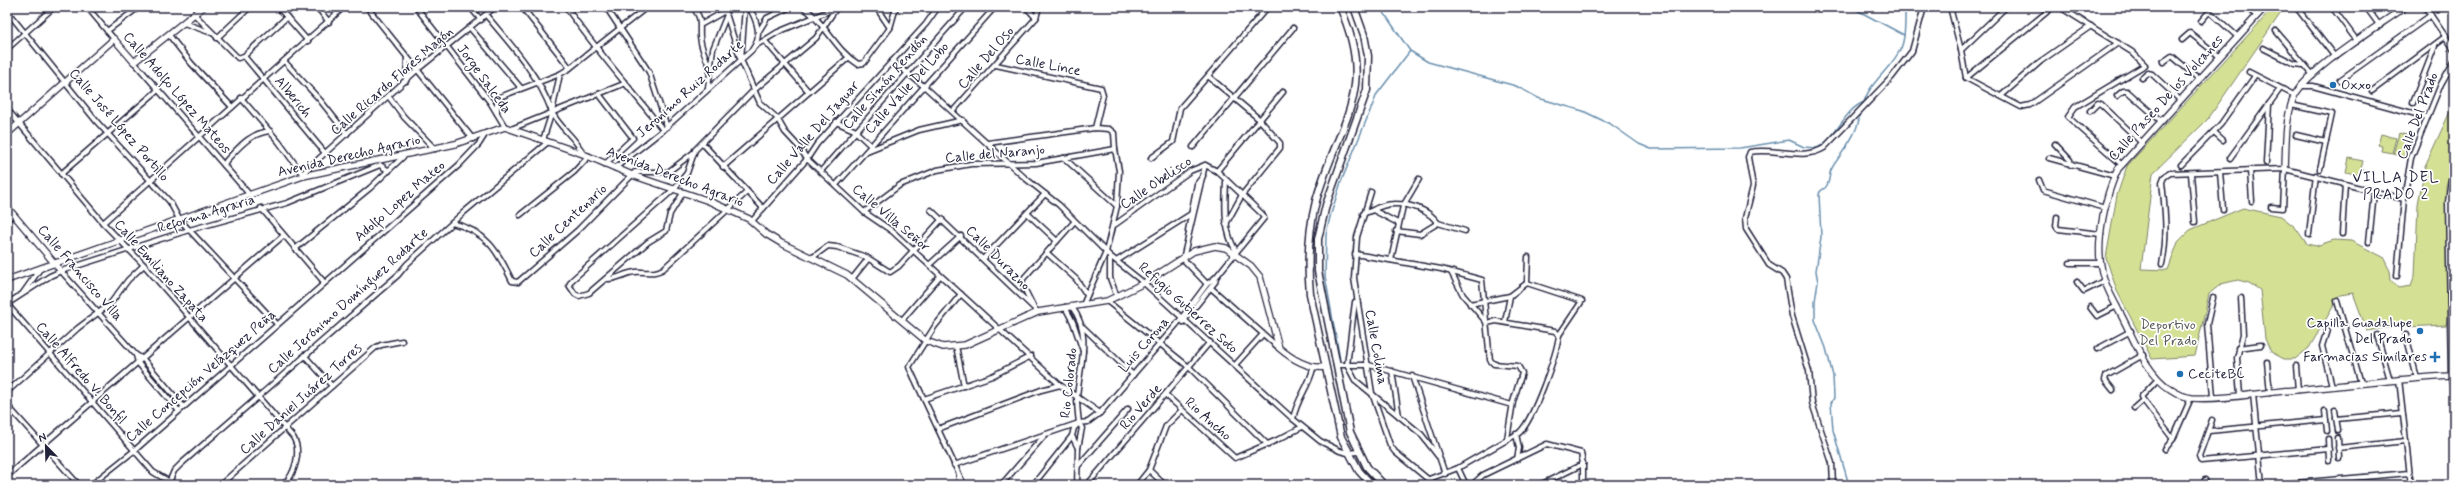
<svg xmlns="http://www.w3.org/2000/svg" width="2461" height="492" font-family="Mynerve,sans-serif">
<style>
.green{fill:#d4e194;stroke:#7b8268}
.lines{fill:none;stroke-linecap:round;stroke-linejoin:round}
.stream{stroke:#698fad;stroke-width:1.5}
.street-casing{stroke:#22223b;stroke-width:7}
.secondary-casing{stroke:#22223b;stroke-width:8}
.primary-casing{stroke:#22223b;stroke-width:9}
.street{stroke:#fff;stroke-width:4}
.secondary{stroke:#fff;stroke-width:5.5}
.primary{stroke:#fff;stroke-width:6}
.poi-dot{fill:#1f6fb2;stroke:#fff;stroke-width:1.5}
.labels{text-anchor:middle;dominant-baseline:central;stroke-width:3.5;stroke-linejoin:round;paint-order:stroke}
.street-label{font-size:14px;fill:#22223b;stroke:#fff}
.poi-label{font-size:14px;fill:#22223b;stroke:#fff;text-anchor:start}
.park-label{font-size:14px;fill:#575b56;stroke:#fff}
.neighbourhood-label{font-size:15px;letter-spacing:1px;fill:#22223b;stroke:#fff}
</style>
<rect width="100%" height="100%" fill="#fff"/>
<filter id="ink" filterUnits="userSpaceOnUse"><feTurbulence type="fractalNoise" baseFrequency=".025" numOctaves="2"/><feDisplacementMap in="SourceGraphic" scale="8" xChannelSelector="R" yChannelSelector="G"/><feConvolveMatrix kernelMatrix="1 2 1 2 8 2 1 2 1" color-interpolation-filters="sRGB"/></filter>
<g filter="url(#ink)">
<g class="green">
<polygon points="2274,7 2285,7 2208,119 2153,173 2141,269 2168,270 2178,242 2190,230 2243,208 2281,216 2295,227 2307,244 2316,246 2334,240 2351,241 2383,257 2390,271 2391,280 2398,288 2411,286 2415,276 2418,204 2425,166 2454,103 2454,157 2446,186 2449,309 2446,325 2384,328 2367,331 2353,293 2340,295 2309,348 2295,359 2284,359 2271,352 2265,339 2260,290 2249,283 2238,280 2221,284 2209,294 2195,356 2152,359 2117,291 2106,258 2117,195 2127,166"/>
<polygon points="2399,133 2410,136 2404,157 2393,154"/>
<polygon points="2381,134 2396,138 2392,153 2381,151 2382,146 2378,145"/>
<polygon points="2349,158 2363,161 2361,169 2364,170 2363,172 2360,172 2359,175 2346,172"/>
</g>
<g class="lines">
<g class="stream">
<path d="M1380,7L1410,51L1428,62L1516,86L1538,98L1583,111L1612,125L1639,144L1651,149L1740,148L1789,140L1804,147L1817,148C1837,139 1843,110 1864,102"/>
<polyline points="1851,7 1904,35"/>
<path d="M1863,106C1868,82 1891,70 1901,48C1906,37 1905,21 1905,9L1909,7"/>
<polyline points="1340,360 1325,276 1326,235 1330,217 1341,182 1377,94 1410,51"/>
<path d="M1849,485L1833,430L1831,403L1834,398L1833,376L1826,348L1815,320V301L1818,282L1816,271L1821,237L1819,194C1820,190 1822,190 1825,188C1831,182 1828,174 1832,168C1843,150 1858,135 1860,113"/>
</g>
<g class="street-casing">
<g id="street">
<polyline points="87,7 114,39"/>
<polyline points="278,7 308,41"/>
<polyline points="317,7 329,22"/>
<polyline points="367,7 473,139"/>
<polyline points="416,7 490,102 505,127"/>
<polyline points="470,7 481,20"/>
<polyline points="522,7 570,68"/>
<path d="M566,7C596,50 631,89 663,130"/>
<polyline points="606,7 649,72 667,127"/>
<path d="M693,7C703,21 699,21 700,37C701,47 706,59 710,68"/>
<polyline points="724,7 740,58"/>
<polyline points="745,7 741,60 760,103 777,118 785,132 799,147 807,159 864,212 892,231 1060,385 1100,413"/>
<path d="M803,7C825,22 835,50 858,64L864,63L890,28L896,7"/>
<polyline points="876,7 890,28"/>
<polyline points="1026,7 1036,18"/>
<polyline points="1950,7 1961,50 1966,78 2021,107 2030,105 2118,43"/>
<polyline points="2060,7 2132,52 2145,65 2075,107 2068,117 2121,164"/>
<polyline points="2246,7 2257,16"/>
<polyline points="2332,7 2357,41"/>
<polyline points="2366,7 2380,26"/>
<polyline points="2425,7 2454,49"/>
<polyline points="2297,8 2335,57"/>
<polyline points="2437,10 2442,7"/>
<polyline points="7,11 97,122 170,202 179,219 277,324"/>
<polyline points="195,15 238,58 244,56 287,17"/>
<path d="M486,15C512,46 538,74 552,112L560,74"/>
<polyline points="2201,21 2208,13 2211,13 2238,37"/>
<polyline points="184,23 212,33"/>
<polyline points="702,24 725,11"/>
<polyline points="471,29 521,88"/>
<polyline points="107,31 139,7"/>
<polyline points="759,31 767,18 790,7"/>
<polyline points="2276,31 2313,75"/>
<polyline points="169,35 191,63 232,107"/>
<polyline points="217,38 250,7"/>
<polyline points="2182,40 2190,33 2219,56"/>
<polyline points="765,41 809,92"/>
<polyline points="755,46 778,32 836,8"/>
<polyline points="2263,48 2295,64 2303,65"/>
<polyline points="7,49 54,7"/>
<polyline points="1961,50 2006,7"/>
<polyline points="244,56 325,153"/>
<polyline points="892,61 925,87 1025,178 1059,205 1110,256 1144,283 1293,419 1320,441 1340,451 1348,453 1358,452"/>
<polyline points="134,62 249,194"/>
<polyline points="285,62 320,100 347,134"/>
<polyline points="2163,62 2172,56 2199,79"/>
<polyline points="996,65 1101,88 1103,95 1095,128"/>
<polyline points="2249,72 2294,95"/>
<polyline points="1208,76 1259,119 1280,143 1280,148 1242,195 1226,224"/>
<polyline points="1966,78 2053,7"/>
<polyline points="2142,78 2148,73 2152,74 2180,100"/>
<polyline points="2340,80 2431,15"/>
<polyline points="406,81 407,57"/>
<polyline points="2301,86 2313,86 2427,117"/>
<polyline points="708,88 713,49 726,17"/>
<polyline points="2372,91 2446,36"/>
<polyline points="599,94 633,138 605,164"/>
<polyline points="2001,96 2041,61 2091,26"/>
<polyline points="2117,96 2123,91 2127,91 2161,121"/>
<polyline points="389,97 404,117 435,149"/>
<polyline points="241,98 279,142 303,175"/>
<polyline points="2413,103 2435,46"/>
<polyline points="2291,105 2332,114 2320,169"/>
<path d="M7,109L103,223L144,265L293,437C302,451 295,475 283,485"/>
<polyline points="953,111 1036,18 1039,7"/>
<polyline points="2090,111 2098,103 2101,104 2141,142"/>
<path d="M552,112C560,129 576,137 583,154"/>
<polyline points="497,113 497,98 560,74 570,68 647,7"/>
<polyline points="836,122 854,130 870,145"/>
<polyline points="511,129 626,83"/>
<polyline points="2214,132 2223,140"/>
<polyline points="2296,135 2326,142"/>
<polyline points="543,140 552,112"/>
<polyline points="988,143 1095,128 1109,129 1114,133 1115,149 1119,171 1117,206 1106,252 1083,305"/>
<polyline points="703,144 762,207"/>
<polyline points="2055,144 2070,160 2071,165"/>
<polyline points="1193,147 1293,28"/>
<polyline points="867,151 919,130 963,120"/>
<polyline points="1064,158 1117,206"/>
<polyline points="1151,158 1173,142 1180,108 1266,9"/>
<polyline points="2049,158 2115,176"/>
<polyline points="2230,158 2280,89"/>
<polyline points="2266,163 2269,104"/>
<path d="M224,165L226,161C239,147 250,133 270,131"/>
<polyline points="1205,165 1183,259 1207,284"/>
<polyline points="2181,165 2221,124 2255,76"/>
<polyline points="723,167 848,58"/>
<path d="M615,168L663,130L752,50C763,36 757,21 749,7"/>
<polyline points="2250,170 2252,201"/>
<polyline points="821,171 966,7"/>
<polyline points="1217,171 1283,92"/>
<polyline points="2220,172 2223,209"/>
<polyline points="303,173 417,70 495,7"/>
<polyline points="61,174 158,90"/>
<polyline points="2191,174 2195,222"/>
<polyline points="2039,180 2043,190 2105,208"/>
<path d="M1226,181C1225,205 1223,230 1236,251"/>
<polyline points="836,185 995,7"/>
<polyline points="1371,192 1357,237 1354,278 1372,393 1390,445 1395,452 1435,485"/>
<polyline points="683,193 670,214 666,231 648,242 589,293 579,296 575,294 569,285 572,280 673,190 687,173 695,150 753,91 816,38 837,7"/>
<polyline points="2271,207 2283,208 2285,169"/>
<polyline points="261,208 324,282"/>
<polyline points="931,210 1038,312"/>
<path d="M1373,210C1392,198 1425,205 1438,223"/>
<polyline points="864,212 900,185 937,170 971,164 1036,163 1115,149"/>
<polyline points="1027,213 1057,241"/>
<polyline points="1363,214 1373,210 1398,223"/>
<polyline points="520,215 574,172 589,156"/>
<polyline points="2057,217 2056,226 2058,229 2101,234"/>
<polyline points="7,220 13,214"/>
<polyline points="752,221 807,159 817,144 926,24 938,7"/>
<polyline points="103,223 344,7"/>
<path d="M452,223C486,231 498,251 512,281L518,282L578,230L635,172H668L693,153"/>
<polyline points="1188,231 1197,184 1203,176"/>
<polyline points="1396,231 1420,234 1438,223 1465,231"/>
<polyline points="2309,234 2316,175"/>
<polyline points="2342,234 2345,184"/>
<polyline points="2369,242 2374,192"/>
<polyline points="295,249 370,188 405,155"/>
<polyline points="1047,253 1076,279 1087,295"/>
<polyline points="1355,254 1441,269 1482,280 1490,360 1494,364 1518,366 1522,373 1513,402 1507,439"/>
<polyline points="1110,256 1110,278 1117,297"/>
<polyline points="813,257 828,246 837,247 866,257 890,272 899,266 942,219"/>
<polyline points="983,259 1045,194"/>
<polyline points="1118,260 1191,214"/>
<polyline points="1391,260 1403,206 1419,179"/>
<polyline points="2070,263 2100,263"/>
<path d="M2162,264C2168,236 2165,210 2162,182L2164,177L2170,173L2285,169L2404,199"/>
<polyline points="929,265 961,236"/>
<polyline points="61,271 136,355 143,359 183,406"/>
<polyline points="1451,272 1463,295 1487,323"/>
<polyline points="2397,276 2404,199 2411,158 2441,84 2454,61"/>
<path d="M606,279C617,280 624,273 635,272C646,271 653,275 663,269L747,192"/>
<polyline points="852,279 868,259"/>
<polyline points="2077,282 2084,291 2104,281"/>
<polyline points="1527,283 1528,257"/>
<polyline points="1211,288 1278,347"/>
<polyline points="23,293 40,269"/>
<polyline points="961,294 935,326 909,367 964,485"/>
<polyline points="1107,301 1190,368 1268,445"/>
<polyline points="2337,301 2361,383"/>
<polyline points="1355,302 1347,365 1355,380 1421,434 1438,456"/>
<polyline points="1470,304 1510,296 1527,283 1582,301 1559,335"/>
<polyline points="1033,306 1022,284 1023,279 1074,222"/>
<polyline points="1065,307 1073,322 1083,351"/>
<path d="M1072,307C1093,335 1079,366 1077,398C1077,406 1078,415 1079,423L1074,428L1072,436L1078,448L1077,485"/>
<polyline points="2090,307 2097,316 2117,306"/>
<polyline points="902,320 940,276"/>
<polyline points="1183,322 1215,282 1216,277"/>
<polyline points="1505,322 1510,296"/>
<polyline points="1083,327 1133,375"/>
<polyline points="2327,330 2322,346 2332,386"/>
<polyline points="2377,335 2390,380"/>
<polyline points="2406,335 2417,378"/>
<polyline points="956,346 964,386"/>
<polyline points="2238,348 2261,345"/>
<polyline points="2097,349 2131,331"/>
<polyline points="136,355 138,363 178,410"/>
<polyline points="304,355 332,386"/>
<polyline points="2267,362 2270,393"/>
<polyline points="1235,365 1263,334"/>
<polyline points="1336,365 1369,365 1512,405"/>
<polyline points="2296,366 2298,390"/>
<polyline points="1392,371 1399,416"/>
<polyline points="1412,376 1445,474"/>
<polyline points="2158,379 2141,397 2173,439"/>
<polyline points="2399,379 2411,485"/>
<polyline points="2113,390 2105,380 2106,376 2143,355"/>
<polyline points="7,392 78,328 110,304 128,280 144,265"/>
<polyline points="2253,394 2262,485"/>
<polyline points="1166,395 1235,458 1277,440 1302,427"/>
<polyline points="2240,395 2237,358 2243,334 2241,298"/>
<polyline points="2213,397 2207,324 2213,298"/>
<polyline points="924,399 992,376 1031,356"/>
<polyline points="7,405 79,485"/>
<polyline points="2134,408 2142,401"/>
<polyline points="2335,410 2338,431"/>
<polyline points="2325,411 2327,431"/>
<path d="M1293,419C1297,398 1308,389 1313,369"/>
<polyline points="2336,419 2402,413"/>
<polyline points="2212,420 2199,456 2201,461 2329,449"/>
<polyline points="938,429 1041,390 1060,385"/>
<polyline points="2209,431 2326,420"/>
<polyline points="1516,434 1519,448 1517,459"/>
<polyline points="2338,438 2339,458"/>
<polyline points="2328,439 2329,460"/>
<polyline points="1078,448 1082,428 1079,423"/>
<polyline points="2338,448 2406,441"/>
<polyline points="2165,449 2173,439 2191,398"/>
<polyline points="954,465 1079,423 1088,422 1100,413 1177,324 1207,284 1216,277 1264,218 1262,214 1217,171 1205,165 1190,171 1113,226"/>
<polyline points="1078,466 1128,409"/>
<polyline points="1458,468 1466,485"/>
<polyline points="1149,470 1165,485"/>
<polyline points="7,476 283,236"/>
<path d="M1429,479L1458,468L1519,433C1533,421 1557,354 1559,335L1555,331L1496,321L1487,323"/>
<polyline points="2205,480 2207,485"/>
<polyline points="1473,484 1483,475 1547,444 1581,453 1583,464 1583,485"/>
<polyline points="91,485 135,450 459,165 479,144 486,133"/>
<polyline points="168,485 174,471 181,464 398,275 407,264 463,213 548,142"/>
<polyline points="175,485 153,472 7,304 50,276 61,271 189,230 287,203 380,165 389,171"/>
<polyline points="220,485 375,348 381,345 402,341"/>
<polyline points="959,485 959,475"/>
<polyline points="1001,485 1045,435"/>
<polyline points="1033,485 1072,436"/>
<polyline points="1087,485 1210,342"/>
<polyline points="1137,485 1149,470 1166,426 1181,411"/>
<polyline points="1468,485 1481,485"/>
<polyline points="1540,485 1583,464"/>
<path d="M1833,485L1832,463L1812,403L1809,371L1792,316L1786,279L1782,273L1769,265L1746,229L1745,218L1753,186L1748,157L1750,152C1774,147 1803,161 1824,148L1892,77L1912,51L1924,7"/>
<polyline points="2272,485 2409,473"/>
</g>
</g>
<g class="secondary-casing">
<g id="secondary">
<path d="M2265,7L2118,169C2105,195 2095,243 2102,272C2105,286 2113,299 2119,311C2133,336 2145,373 2170,389C2176,393 2184,397 2192,398C2221,400 2254,394 2283,391C2339,386 2395,379 2452,376"/>
<polyline points="7,134 114,39 134,62 203,7"/>
<path d="M2285,169C2286,146 2285,121 2293,99C2303,72 2379,26 2405,7"/>
<polyline points="7,207 61,271"/>
<path d="M7,280L303,176L455,144L505,127L583,154L632,175L709,201L749,219L766,234L781,243L847,275L926,341L943,347L965,345L1038,312L1107,301L1144,283L1194,251L1215,246L1226,248L1251,266L1260,277L1279,348C1292,359 1308,369 1325,367"/>
</g>
</g>
<g class="primary-casing">
<g id="primary">
<path d="M1340,7C1378,93 1338,122 1316,201C1308,233 1307,262 1310,294L1341,437L1359,471L1372,485"/>
<polyline points="1354,7 1364,35 1368,56 1367,90 1326,205 1318,239 1318,271 1350,432 1367,467 1384,485"/>
<polyline points="2454,166 2449,202 2452,376 2454,391"/>
</g>
</g>
<use href="#street" class="street"/>
<use href="#secondary" class="secondary"/>
<use href="#primary" class="primary"/>
</g>
</g>
<g class="poi-dot">
<circle cx="2333" cy="85" r="4"/>
<circle cx="2420" cy="331" r="4"/>
<path d="M2433 351h4v4h4v4h-4v4h-4v-4h-4v-4h4z"/>
<circle cx="2180" cy="374" r="4"/>
</g>
<g class="labels">
<g class="street-label">
<text transform="translate(986 58) rotate(-49)">Calle Del Oso</text>
<text transform="translate(1048 65) rotate(11)">Calle Lince</text>
<text transform="translate(484 79) rotate(54)">Jorge Salceda</text>
<text transform="translate(392 81) rotate(-41)">Calle Ricardo Flores Magón</text>
<text transform="translate(885 82) rotate(-49)">Calle Simón Rendón</text>
<text transform="translate(907 88) rotate(-48)">Calle Valle Del Lobo</text>
<text transform="translate(690 89) rotate(-42)">Jeronimo Ruiz Rodarte</text>
<text transform="translate(177 93) rotate(49)">Calle Adolfo López Mateos</text>
<text transform="translate(293 97) rotate(50)">Alberich</text>
<text transform="translate(2166 98) rotate(-48)">Calle Paseo De los Volcanes</text>
<text transform="translate(2418 116) rotate(-69)">Calle Del Prado</text>
<text transform="translate(119 125) rotate(49)">Calle José López Portillo</text>
<text transform="translate(813 133) rotate(-49)">Calle Valle Del Jaguar</text>
<text transform="translate(995 154) rotate(-5)">Calle del Naranjo</text>
<text transform="translate(349 156) rotate(-13)">Avenida Derecho Agrario</text>
<text transform="translate(675 177) rotate(21)">Avenida Derecho Agrario</text>
<text transform="translate(1156 183) rotate(-34)">Calle Obelisco</text>
<text transform="translate(400 201) rotate(-41)">Adolfo Lopez Mateo</text>
<text transform="translate(206 214) rotate(-17)">Reforma Agraria</text>
<text transform="translate(891 218) rotate(40)">Calle Villa Señor</text>
<text transform="translate(568 221) rotate(-43)">Calle Centenario</text>
<text transform="translate(998 258) rotate(45)">Calle Durazno</text>
<text transform="translate(161 271) rotate(48)">Calle Emiliano Zapata</text>
<text transform="translate(80 273) rotate(49)">Calle Francisco Villa</text>
<text transform="translate(348 301) rotate(-42)">Calle Jerónimo Domínguez Rodarte</text>
<text transform="translate(1188 308) rotate(42)">Refugio Gutierrez Soto</text>
<text transform="translate(1144 345) rotate(-49)">Luis Corona</text>
<text transform="translate(1376 347) rotate(80)">Calle Colima</text>
<text transform="translate(81 373) rotate(49)">Calle Alfredo V. Bonfil</text>
<text transform="translate(201 376) rotate(-41)">Calle Concepción Velázquez Peña</text>
<text transform="translate(1069 383) rotate(-84)">Rio Colorado</text>
<text transform="translate(301 399) rotate(-42)">Calle Daniel Juárez Torres</text>
<text transform="translate(1141 407) rotate(-49)">Rio Verde</text>
<text transform="translate(1208 419) rotate(42)">Rio Ancho</text>
</g>
<g class="poi-label">
<text x="2341" y="85">Oxxo</text>
<text x="2412" y="323" text-anchor="end">Capilla Guadalupe<tspan x="2412" dy="16">Del Prado</tspan></text>
<text x="2427" y="357" text-anchor="end">Farmacias Similares</text>
<text x="2188" y="374">CeciteBC</text>
</g>
<g class="park-label">
<text x="2168" y="325">Deportivo<tspan x="2168" dy="16">Del Prado</tspan></text>
</g>
<g class="neighbourhood-label">
<text x="2396" y="178">VILLA DEL<tspan x="2396" dy="17">PRADO 2</tspan></text>
</g>
</g>
<rect width="2461" height="492" fill="none" stroke="#fff" stroke-width="24"/>
<rect x="12" y="12" width="2437" height="468" fill="none" stroke="#22223b" stroke-width="1.5" filter="url(#ink)"/>
<g transform="translate(46 446) rotate(337)" stroke="#ffffff" stroke-width="3" paint-order="stroke">
<path d="M0-3L7 15L0 10L-7 15Z" fill="#22223b"/>
<text y="-6" font-size="11" font-weight="bold" text-anchor="middle" fill="#22223b">N</text>
</g>
</svg>
